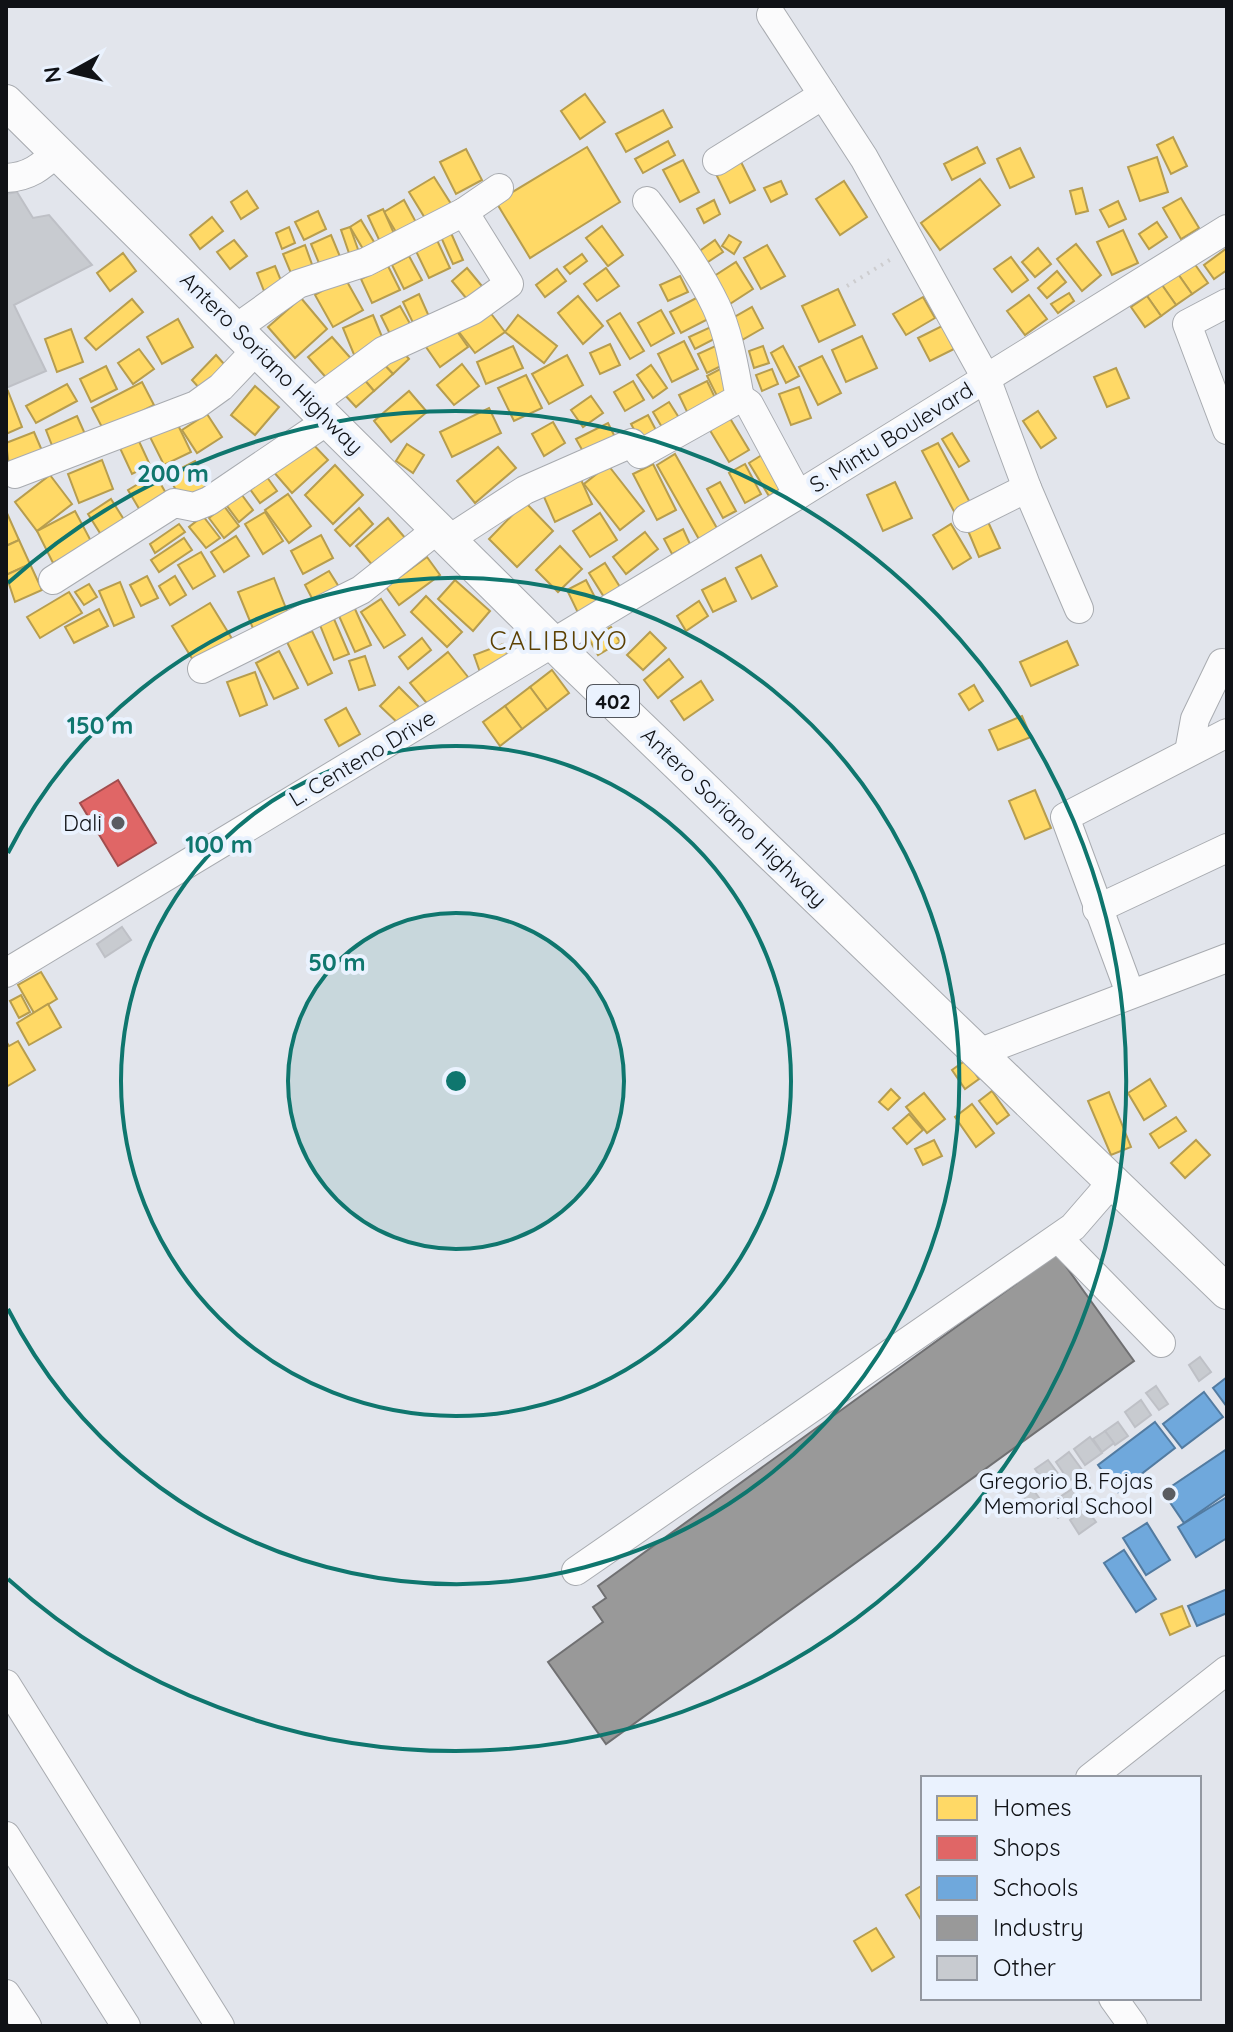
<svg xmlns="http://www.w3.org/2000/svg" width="1233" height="2032" font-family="Quicksand,sans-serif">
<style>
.homes{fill:#ffd966;stroke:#b79d4e;stroke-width:2}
.shops{fill:#e06666;stroke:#a24d4e;stroke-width:2}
.schools{fill:#6fa8dc;stroke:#527ba1;stroke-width:2}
.industry{fill:#999;stroke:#707072;stroke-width:2}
.building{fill:#c8cbd0;stroke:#bec0c6;stroke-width:2}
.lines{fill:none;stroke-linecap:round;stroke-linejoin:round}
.minor-casing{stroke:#a8abb0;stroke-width:30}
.major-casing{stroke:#a8abb0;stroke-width:36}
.path{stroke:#cdcdcf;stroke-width:4;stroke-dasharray:2 6;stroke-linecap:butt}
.minor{stroke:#fbfbfc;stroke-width:28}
.major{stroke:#fbfbfc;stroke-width:34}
.ring{fill:none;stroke:#0f766e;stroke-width:4}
.poi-dot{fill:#5a5c61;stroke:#eaf2fe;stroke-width:3}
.labels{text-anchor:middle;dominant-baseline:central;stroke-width:8;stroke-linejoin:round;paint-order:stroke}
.shield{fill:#eaf2fe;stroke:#51555c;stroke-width:2}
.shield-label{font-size:20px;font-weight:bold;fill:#101216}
.street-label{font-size:22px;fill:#101216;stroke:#eaf2fe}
.poi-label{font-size:22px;fill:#101216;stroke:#eaf2fe;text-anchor:end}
.quarter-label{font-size:26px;letter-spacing:2px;fill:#5c4103;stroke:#eaf2fe}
.centre{fill:#0f766e;stroke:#eaf2fe;stroke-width:4}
.ring-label{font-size:24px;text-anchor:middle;font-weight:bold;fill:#0f766e;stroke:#eaf2fe;stroke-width:8;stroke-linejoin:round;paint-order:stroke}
</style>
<rect width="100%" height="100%" fill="#e2e5ec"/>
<g class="homes">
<polygon points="585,94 605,122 580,139 561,111"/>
<polygon points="663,110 672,127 626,152 616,134"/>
<polygon points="1173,137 1187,166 1171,174 1157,145"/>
<polygon points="668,141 675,155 643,173 635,159"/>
<polygon points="587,147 620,202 530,258 496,202"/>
<polygon points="977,147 985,163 952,180 944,164"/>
<polygon points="1020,148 1034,177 1010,188 997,159"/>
<polygon points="466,149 482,180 456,194 440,162"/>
<polygon points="1157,157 1168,192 1140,201 1128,167"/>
<polygon points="683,160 699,192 680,202 663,170"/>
<polygon points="741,162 755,190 730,203 716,174"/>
<polygon points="434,177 453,207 428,223 409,192"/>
<polygon points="980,179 1000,205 940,250 921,223"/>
<polygon points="781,181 787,194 771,202 764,188"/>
<polygon points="844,181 867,217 840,235 816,199"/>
<polygon points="1082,188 1088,211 1076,214 1070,191"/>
<polygon points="247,191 258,208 241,219 231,202"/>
<polygon points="1181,198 1199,228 1181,239 1163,208"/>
<polygon points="404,200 418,226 399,237 384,212"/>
<polygon points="714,200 720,214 704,223 697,209"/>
<polygon points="1118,201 1126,219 1109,227 1100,210"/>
<polygon points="383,209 397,240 382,246 368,216"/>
<polygon points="318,211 326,229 304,240 295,222"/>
<polygon points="212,217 223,231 200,249 190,235"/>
<polygon points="361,220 377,247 366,254 350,227"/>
<polygon points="1157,222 1167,237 1149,249 1139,234"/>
<polygon points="602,226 623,255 608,266 586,238"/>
<polygon points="289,227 295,243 282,249 276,233"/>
<polygon points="350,227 360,255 351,259 341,230"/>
<polygon points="1123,230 1138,263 1112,275 1097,242"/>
<polygon points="451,233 463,260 453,264 441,237"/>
<polygon points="331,235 341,259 321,268 311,244"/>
<polygon points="729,235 741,242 734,254 722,246"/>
<polygon points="436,238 450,268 429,278 415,249"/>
<polygon points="234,240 247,256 230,269 217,252"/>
<polygon points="715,240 723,252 702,266 694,255"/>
<polygon points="1076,244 1101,275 1082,291 1057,259"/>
<polygon points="305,245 314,270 293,278 283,254"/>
<polygon points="767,245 785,276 761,289 744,258"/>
<polygon points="1038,248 1051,264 1035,277 1022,262"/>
<polygon points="1227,248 1227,270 1214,279 1204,265"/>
<polygon points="123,253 136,271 110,291 97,273"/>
<polygon points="582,254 587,261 570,274 564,267"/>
<polygon points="409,256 422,280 404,289 392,265"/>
<polygon points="1011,257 1028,280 1012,292 994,269"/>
<polygon points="736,262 753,289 722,309 705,282"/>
<polygon points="1194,263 1208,283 1192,294 1178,274"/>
<polygon points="275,266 282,283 264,291 257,273"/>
<polygon points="388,266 400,290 372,303 361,279"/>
<polygon points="467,268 486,291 471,304 452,281"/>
<polygon points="606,268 619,286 597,301 584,284"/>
<polygon points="557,269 566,281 545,297 536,285"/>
<polygon points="1057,271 1066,282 1047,298 1038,288"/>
<polygon points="1178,274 1192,294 1176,305 1162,285"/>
<polygon points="680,276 688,292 668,301 660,285"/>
<polygon points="345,278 363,310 333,327 315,295"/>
<polygon points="1162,285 1176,305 1161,316 1147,296"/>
<polygon points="838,289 855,325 819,342 802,306"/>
<polygon points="1069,293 1074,301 1058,313 1051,304"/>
<polygon points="419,294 431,321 416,329 403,302"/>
<polygon points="702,295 712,317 681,333 670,312"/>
<polygon points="1029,295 1047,319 1025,335 1007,311"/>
<polygon points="578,296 603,326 583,344 558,313"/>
<polygon points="1147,296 1161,316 1145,327 1131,307"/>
<polygon points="923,297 935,318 906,335 893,314"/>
<polygon points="301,298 327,329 295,358 268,327"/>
<polygon points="132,299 143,312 96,350 85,338"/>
<polygon points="400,306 413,329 393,340 381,316"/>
<polygon points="752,307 763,328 735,344 724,323"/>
<polygon points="661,310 674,333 651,346 638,323"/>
<polygon points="489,311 505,332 475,353 459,332"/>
<polygon points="620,313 644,351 630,359 607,321"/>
<polygon points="373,315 385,344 355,357 343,328"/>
<polygon points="518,315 557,346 544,363 505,332"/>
<polygon points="178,319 193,347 162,364 147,337"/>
<polygon points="713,326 718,337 695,349 689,337"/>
<polygon points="942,326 954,349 930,361 918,338"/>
<polygon points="454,327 468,347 440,367 426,347"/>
<polygon points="71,329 83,362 57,372 45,339"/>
<polygon points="862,336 877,368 846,382 832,350"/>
<polygon points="332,337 354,362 330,382 308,357"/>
<polygon points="684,341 698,369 672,382 658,354"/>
<polygon points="610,344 620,365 600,374 590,353"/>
<polygon points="720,344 729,362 707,373 698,354"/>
<polygon points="397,345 409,359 393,374 380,360"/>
<polygon points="513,346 523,368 486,384 477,362"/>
<polygon points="763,346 769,363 754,368 749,351"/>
<polygon points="783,346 799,376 786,383 771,353"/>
<polygon points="139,349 154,369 133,384 118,363"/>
<polygon points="216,355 225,365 201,390 192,380"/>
<polygon points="567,355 583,385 549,404 532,374"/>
<polygon points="822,356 841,393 818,405 799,367"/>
<polygon points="380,360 393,374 374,391 362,377"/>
<polygon points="462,364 479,386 454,405 437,385"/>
<polygon points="651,365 667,388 653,398 637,375"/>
<polygon points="106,366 117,389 91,402 80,379"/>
<polygon points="724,367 735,389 718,398 707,376"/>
<polygon points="1116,368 1129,398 1107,407 1094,377"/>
<polygon points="772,369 778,384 762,391 756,375"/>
<polygon points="526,375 542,408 514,421 498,388"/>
<polygon points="362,377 374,391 356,407 343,393"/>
<polygon points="633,381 644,400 625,411 614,392"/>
<polygon points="707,381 719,406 691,420 679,395"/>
<polygon points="142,382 154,405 104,431 92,408"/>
<polygon points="67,384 77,401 36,423 26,406"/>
<polygon points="255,386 279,407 255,435 231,415"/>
<polygon points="799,387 811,418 791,425 779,394"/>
<polygon points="8,391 22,427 6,434 6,392"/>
<polygon points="409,391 427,412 391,442 374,421"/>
<polygon points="591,396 603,413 583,427 571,410"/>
<polygon points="669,402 683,424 666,434 653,412"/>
<polygon points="489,408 501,433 452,457 440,432"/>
<polygon points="1038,411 1056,438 1041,448 1023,421"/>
<polygon points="207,414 222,437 197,453 182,430"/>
<polygon points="648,415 658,434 642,444 631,424"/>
<polygon points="728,415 749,450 729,462 708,427"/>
<polygon points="77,416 85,434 53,448 46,430"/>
<polygon points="553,422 565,443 544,456 532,434"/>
<polygon points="177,423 191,452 164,465 150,437"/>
<polygon points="608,423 616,439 585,455 576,439"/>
<polygon points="34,432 43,453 9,466 6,443"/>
<polygon points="952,433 969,461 959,467 942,439"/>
<polygon points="137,437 150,465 132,474 119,446"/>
<polygon points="307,438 328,460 292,493 272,470"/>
<polygon points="938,443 974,510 958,519 922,451"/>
<polygon points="407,444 424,455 413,473 396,461"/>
<polygon points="498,447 516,468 475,503 457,481"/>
<polygon points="765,453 785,486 769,496 749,463"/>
<polygon points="675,454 718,530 700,541 657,465"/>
<polygon points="102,460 113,489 79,503 68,474"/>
<polygon points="195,461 208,486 181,500 168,475"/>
<polygon points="653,464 676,510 657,520 633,474"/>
<polygon points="745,464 761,494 745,503 729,473"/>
<polygon points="335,465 363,495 333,524 305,495"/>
<polygon points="608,465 644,511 620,530 584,484"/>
<polygon points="264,473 277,491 260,503 247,485"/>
<polygon points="578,473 592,504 555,522 541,490"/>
<polygon points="155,474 171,502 144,517 128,490"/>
<polygon points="50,475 72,504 37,531 15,502"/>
<polygon points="720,482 736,511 723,518 707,489"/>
<polygon points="895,482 912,518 883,531 867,495"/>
<polygon points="239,491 253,510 239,522 224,502"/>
<polygon points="288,494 311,526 289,543 265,510"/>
<polygon points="111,499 128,526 105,541 88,514"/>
<polygon points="525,502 553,531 517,567 489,539"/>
<polygon points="224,506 239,526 224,538 209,518"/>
<polygon points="359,508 373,524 350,546 335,530"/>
<polygon points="6,511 19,540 6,546"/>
<polygon points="75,511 92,543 53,563 37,531"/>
<polygon points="265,512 283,541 263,554 245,524"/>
<polygon points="600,513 617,540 590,557 573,531"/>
<polygon points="984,513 1000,548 979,557 964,521"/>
<polygon points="203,516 220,538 206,548 189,527"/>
<polygon points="388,518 412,546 380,574 356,546"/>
<polygon points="179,524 185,532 155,553 150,544"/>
<polygon points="951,524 971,558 953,569 933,535"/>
<polygon points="683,529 690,544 672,554 664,539"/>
<polygon points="645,532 658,549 626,574 613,557"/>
<polygon points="321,535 333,558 303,574 291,551"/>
<polygon points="236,536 249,556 224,572 211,552"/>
<polygon points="184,538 192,550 159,572 151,560"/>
<polygon points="19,540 30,564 6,575 6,546"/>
<polygon points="560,546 582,569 558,592 536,570"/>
<polygon points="201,552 215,576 193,589 178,565"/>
<polygon points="761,555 777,586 752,599 736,568"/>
<polygon points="427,557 440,575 399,605 386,587"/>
<polygon points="605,563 625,595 609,605 589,573"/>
<polygon points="30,564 42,590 15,602 6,575"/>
<polygon points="329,571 339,587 314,602 305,585"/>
<polygon points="147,576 158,598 141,606 130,585"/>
<polygon points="175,576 186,595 170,605 159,586"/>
<polygon points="274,578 289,616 254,631 238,592"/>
<polygon points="725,578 736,601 713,612 702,590"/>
<polygon points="455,580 490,611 473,631 438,599"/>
<polygon points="586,580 601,609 581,619 567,590"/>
<polygon points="120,582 134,617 114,626 99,591"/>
<polygon points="89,584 97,597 84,605 75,592"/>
<polygon points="69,592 82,613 40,638 27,617"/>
<polygon points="426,596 462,632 447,647 411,612"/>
<polygon points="381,599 405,635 384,648 361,612"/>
<polygon points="351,600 371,645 355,652 335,607"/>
<polygon points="699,601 708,616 686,631 677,616"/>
<polygon points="210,603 234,642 196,665 172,626"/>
<polygon points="99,609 108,626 74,643 65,627"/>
<polygon points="334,619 349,654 334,660 320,625"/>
<polygon points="611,627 620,642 598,655 589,639"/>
<polygon points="312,631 332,673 308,685 287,642"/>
<polygon points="650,632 666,648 643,670 627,655"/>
<polygon points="422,638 431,650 408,669 399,657"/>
<polygon points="1067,641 1078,665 1031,686 1020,662"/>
<polygon points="503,644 511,664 481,675 474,655"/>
<polygon points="279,651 298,688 274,699 256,663"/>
<polygon points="448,652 468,677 430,707 410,683"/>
<polygon points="365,656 375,685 359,690 349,661"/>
<polygon points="669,659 683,677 658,698 644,680"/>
<polygon points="552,670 569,693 547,710 530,687"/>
<polygon points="255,672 267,705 240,716 227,682"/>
<polygon points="701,681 713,700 684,720 671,701"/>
<polygon points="974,685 983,701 969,710 959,694"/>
<polygon points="399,687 419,707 401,726 380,706"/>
<polygon points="530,687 547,710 522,729 505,706"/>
<polygon points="505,706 522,729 500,746 483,722"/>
<polygon points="346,708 360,734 339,746 325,720"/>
<polygon points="1022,716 1031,737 998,750 989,730"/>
<polygon points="1035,790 1051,828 1025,839 1009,801"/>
<polygon points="41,972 57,999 34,1013 18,985"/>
<polygon points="21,995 30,1012 19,1018 10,1001"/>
<polygon points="48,1004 61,1027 29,1045 17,1023"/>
<polygon points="6,1041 9,1046 18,1041 35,1070 6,1087"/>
<polygon points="966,1060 979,1079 965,1089 952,1070"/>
<polygon points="1150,1079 1166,1106 1144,1120 1128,1093"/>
<polygon points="891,1089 900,1098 888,1110 879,1102"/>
<polygon points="992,1091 1009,1115 997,1124 979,1101"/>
<polygon points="1109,1092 1131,1147 1111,1155 1088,1101"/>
<polygon points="924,1093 945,1119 927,1133 906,1107"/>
<polygon points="972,1104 994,1133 976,1147 955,1117"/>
<polygon points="909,1114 923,1130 907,1144 893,1128"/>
<polygon points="1176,1117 1186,1131 1159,1148 1150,1134"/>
<polygon points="934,1140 942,1156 923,1165 915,1149"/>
<polygon points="1196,1140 1210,1155 1185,1178 1171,1163"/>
<polygon points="1182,1606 1190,1626 1170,1635 1161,1614"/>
<polygon points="923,1885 923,1923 906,1895"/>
<polygon points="876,1928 894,1957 872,1971 854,1941"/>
</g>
<polygon class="shops" points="118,780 156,843 118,866 80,803"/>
<g class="schools">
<polygon points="1227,1377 1227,1407 1213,1388"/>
<polygon points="1204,1392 1223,1417 1182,1448 1163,1424"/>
<polygon points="1155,1422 1175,1448 1118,1492 1098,1465"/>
<polygon points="1227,1449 1227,1493 1184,1523 1163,1492"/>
<polygon points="1227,1497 1227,1538 1196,1557 1178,1527"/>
<polygon points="1147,1523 1170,1560 1146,1575 1123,1538"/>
<polygon points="1124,1550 1156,1599 1136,1612 1104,1563"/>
<polygon points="1227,1589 1227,1613 1197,1626 1188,1606"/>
</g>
<polygon class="industry" points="1057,1254 1134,1361 606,1744 548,1662 603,1622 593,1607 606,1598 598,1586"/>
<g class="building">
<polygon points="17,192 33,218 49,215 92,265 14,305 46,371 6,388 6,194"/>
<polygon points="122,927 131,940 105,957 97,944"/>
<polygon points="1200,1357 1211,1372 1199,1381 1189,1365"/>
<polygon points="1156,1386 1168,1404 1159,1410 1146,1393"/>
<polygon points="1141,1400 1151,1415 1135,1427 1125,1412"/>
<polygon points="1118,1422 1128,1436 1115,1445 1105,1431"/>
<polygon points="1105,1431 1114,1443 1102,1452 1093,1439"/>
<polygon points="1090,1437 1102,1453 1085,1465 1074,1449"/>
<polygon points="1069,1452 1083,1471 1069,1481 1056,1462"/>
<polygon points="1048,1460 1062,1479 1048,1488 1035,1469"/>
<polygon points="1027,1481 1042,1502 1030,1510 1015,1489"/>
<polygon points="1072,1489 1081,1502 1058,1518 1048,1505"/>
<polygon points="1086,1508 1096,1522 1079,1534 1070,1520"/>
</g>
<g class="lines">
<g class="minor-casing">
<g id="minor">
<polyline points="771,15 864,158 986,378 1027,488 1079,609"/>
<polyline points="717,161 823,95"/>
<path d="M6,178C29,177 41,167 57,152"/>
<polyline points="464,212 499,188"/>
<polyline points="1227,303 1187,324 1227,430"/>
<polyline points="238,327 298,284 366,262 464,212 509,284 473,310 383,351 313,403"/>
<polyline points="740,398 749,404 798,495"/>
<polyline points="15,474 196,405 221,387 258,348"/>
<polyline points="967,518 1027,488"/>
<path d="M451,538L525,490L632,443L640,454L740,398C734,367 729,334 716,306C698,268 672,234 647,201"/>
<polyline points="53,580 174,503 194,507 209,501 330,419"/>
<polyline points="202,669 361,590 439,528"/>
<polyline points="1189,752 1195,719 1222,663"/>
<polyline points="1097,909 1227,848"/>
<polyline points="6,973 798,495 1227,229"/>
<polyline points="1130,993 1065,817 1227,733"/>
<polyline points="978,1053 1227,958"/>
<polyline points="1058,1238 1161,1343"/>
<polyline points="576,1571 1073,1227 1112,1182"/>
<polyline points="6,1684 220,2026"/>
<polyline points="1090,1778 1227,1670"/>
<polyline points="6,1836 126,2026"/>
<polyline points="6,1994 27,2026"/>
<polyline points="1113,1998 1133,2026"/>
</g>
</g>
<g class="major-casing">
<polyline id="major" points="6,102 572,662 1227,1292"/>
</g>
<polyline class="path" points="847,286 893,258"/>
<use href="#minor" class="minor"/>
<use href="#major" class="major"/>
</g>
<circle cx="456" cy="1081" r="168" fill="#0f766e" fill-opacity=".12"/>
<g class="ring">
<circle cx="456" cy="1081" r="168"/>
<circle cx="456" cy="1081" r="335"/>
<path d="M8 853A503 503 0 1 1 8 1309"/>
<path d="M8 583A670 670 0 1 1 8 1579"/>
</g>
<g class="poi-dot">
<circle cx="118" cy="823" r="8"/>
<circle cx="1169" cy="1494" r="8"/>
</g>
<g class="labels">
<rect class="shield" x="587" y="685" width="52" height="32" rx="6"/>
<g class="shield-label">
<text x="613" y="701">402</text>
</g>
<g class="street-label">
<text transform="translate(272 363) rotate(45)">Antero Soriano Highway</text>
<text transform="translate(891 437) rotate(-32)">S. Mintu Boulevard</text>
<text transform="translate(362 758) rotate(-31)">L. Centeno Drive</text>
<text transform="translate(734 817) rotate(44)">Antero Soriano Highway</text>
</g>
<g class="poi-label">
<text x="102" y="823">Dali</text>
<text x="1153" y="1481">Gregorio B. Fojas<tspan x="1153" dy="25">Memorial School</tspan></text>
</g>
<g class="quarter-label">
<text x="559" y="640">CALIBUYO</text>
</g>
</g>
<circle cx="456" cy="1081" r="12" class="centre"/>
<g class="ring-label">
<text x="173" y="482">200 m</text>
<text x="100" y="734">150 m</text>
<text x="219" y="853">100 m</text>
<text x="337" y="971">50 m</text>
</g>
<rect width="1233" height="2032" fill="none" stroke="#101216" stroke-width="16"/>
<rect x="921" y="1776" width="280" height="224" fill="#eaf2fe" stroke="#9398a1" stroke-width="2"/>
<rect x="937" y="1796" width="40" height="24" fill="#ffd966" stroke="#9398a1" stroke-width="2"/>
<text x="993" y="1816" font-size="24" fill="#101216">Homes</text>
<rect x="937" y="1836" width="40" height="24" fill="#e06666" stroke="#9398a1" stroke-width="2"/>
<text x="993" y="1856" font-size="24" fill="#101216">Shops</text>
<rect x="937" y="1876" width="40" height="24" fill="#6fa8dc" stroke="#9398a1" stroke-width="2"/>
<text x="993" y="1896" font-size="24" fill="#101216">Schools</text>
<rect x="937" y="1916" width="40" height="24" fill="#999999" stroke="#9398a1" stroke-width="2"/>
<text x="993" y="1936" font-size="24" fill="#101216">Industry</text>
<rect x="937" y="1956" width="40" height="24" fill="#c8cbd0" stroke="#9398a1" stroke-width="2"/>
<text x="993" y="1976" font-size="24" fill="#101216">Other</text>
<g transform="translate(72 72) rotate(262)" stroke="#eaf2fe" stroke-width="6" paint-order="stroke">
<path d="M0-6L14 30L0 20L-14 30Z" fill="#101216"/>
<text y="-12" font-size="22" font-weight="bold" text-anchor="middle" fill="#101216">N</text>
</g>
</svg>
